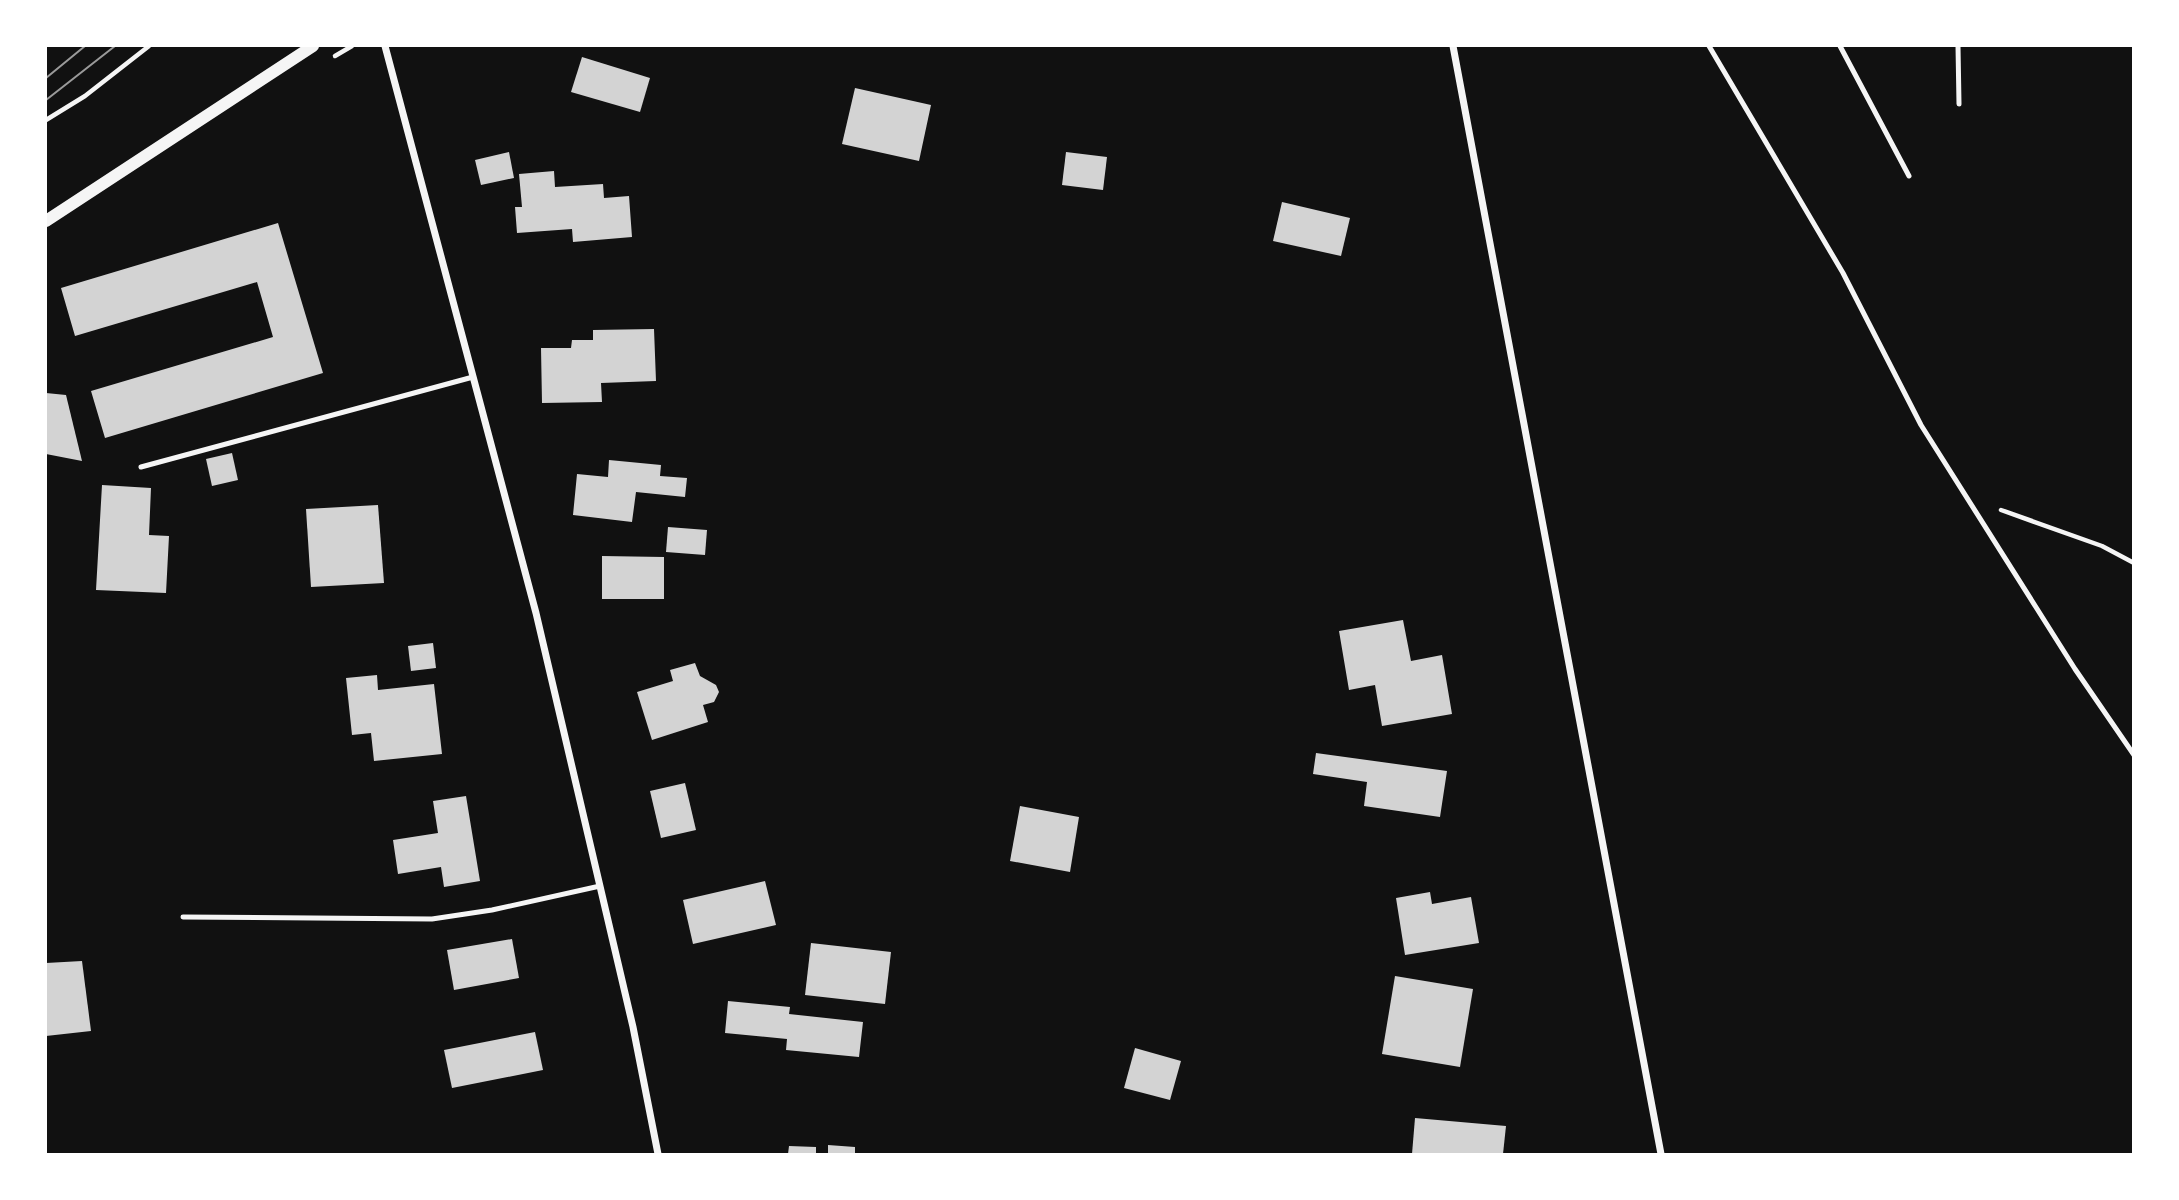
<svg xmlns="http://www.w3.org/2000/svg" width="2179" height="1200" font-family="'PT Sans',sans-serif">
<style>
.building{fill:#d3d3d3}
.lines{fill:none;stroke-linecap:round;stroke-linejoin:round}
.path{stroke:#f5f5f5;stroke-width:4.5}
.service{stroke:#f5f5f5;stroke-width:5}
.minor{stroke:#f5f5f5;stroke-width:7}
.tertiary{stroke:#f5f5f5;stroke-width:12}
.tram{stroke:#9a9a9a;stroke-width:2}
</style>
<rect width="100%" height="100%" fill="#111"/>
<g class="building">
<polygon points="582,57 650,78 640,112 571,92"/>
<polygon points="855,88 931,105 919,161 842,144"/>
<polygon points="509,152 514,178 481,185 475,160"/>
<polygon points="1066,152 1107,157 1103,190 1062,185"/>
<polygon points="554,171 555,187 603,184 604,198 629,196 632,237 573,242 572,229 517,233 515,207 522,207 519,174"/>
<polygon points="1282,202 1350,218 1341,256 1273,241"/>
<polygon points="278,223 323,373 105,438 91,391 273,337 257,282 75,336 61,288"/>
<polygon points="654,329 656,381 601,383 602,402 542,403 541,348 571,348 572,340 593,340 593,330"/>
<polygon points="46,393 66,395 82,461 46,454"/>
<polygon points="232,453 238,480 212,486 206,459"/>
<polygon points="609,460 661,465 660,476 687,478 685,497 636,492 632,522 573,515 577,474 608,477"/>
<polygon points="102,485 151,488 149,535 169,536 166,593 96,590"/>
<polygon points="378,505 384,583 311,587 306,509"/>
<polygon points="668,527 707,530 705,555 666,552"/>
<polygon points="602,556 664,557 664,599 602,599"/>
<polygon points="1403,620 1411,661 1442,655 1452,714 1382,726 1375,685 1349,690 1339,631"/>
<polygon points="433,643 436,668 411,671 408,646"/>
<polygon points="695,663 700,676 716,685 719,692 714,702 703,705 708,722 652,740 637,692 673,681 670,670"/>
<polygon points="377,675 378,690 434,684 442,754 374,761 371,733 352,735 346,678"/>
<polygon points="1316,753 1447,771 1440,817 1364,806 1367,782 1313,774"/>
<polygon points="685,783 696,830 661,838 650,791"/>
<polygon points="466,796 480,881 444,887 441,867 398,874 393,840 438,833 433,801"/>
<polygon points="1020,806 1079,817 1070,872 1010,861"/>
<polygon points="765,881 776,925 693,944 683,900"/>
<polygon points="1430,892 1432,904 1471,897 1479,943 1405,955 1396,898"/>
<polygon points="512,939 519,978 454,990 447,950"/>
<polygon points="811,943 891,952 885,1004 805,995"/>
<polygon points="82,961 91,1031 46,1036 46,963"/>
<polygon points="1395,976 1473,989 1460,1067 1382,1054"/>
<polygon points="728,1001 790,1007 789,1014 863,1022 859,1057 786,1050 787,1039 725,1033"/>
<polygon points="535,1032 543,1070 452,1088 444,1050"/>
<polygon points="1135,1048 1181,1061 1170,1100 1124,1088"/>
<polygon points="1415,1118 1506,1126 1503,1154 1412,1154"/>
<polygon points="828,1145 855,1147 855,1154 828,1154"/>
<polygon points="789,1146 816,1147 816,1154 788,1154"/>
</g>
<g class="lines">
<g class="path">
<polyline points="335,56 352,46"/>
<polyline points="46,120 85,96 149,46"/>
<polyline points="2001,510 2102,546 2134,563"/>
</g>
<g class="service">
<polyline points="1709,46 1843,273 1921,425 2075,669 2134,755"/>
<polyline points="1840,46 1909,176"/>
<polyline points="1958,46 1959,104"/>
<polyline points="141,467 473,377"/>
<polyline points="183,917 432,919 492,910 600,886"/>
</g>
<g class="minor">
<polyline points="385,46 536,613 633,1027 658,1154"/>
<polyline points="1453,46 1661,1154"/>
</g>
<polyline class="tertiary" points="46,221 313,46"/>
<g class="tram">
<polyline points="46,78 85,46"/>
<polyline points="46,100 115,46"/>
</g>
</g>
<rect width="2179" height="1200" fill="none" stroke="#ffffff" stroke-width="94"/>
</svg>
